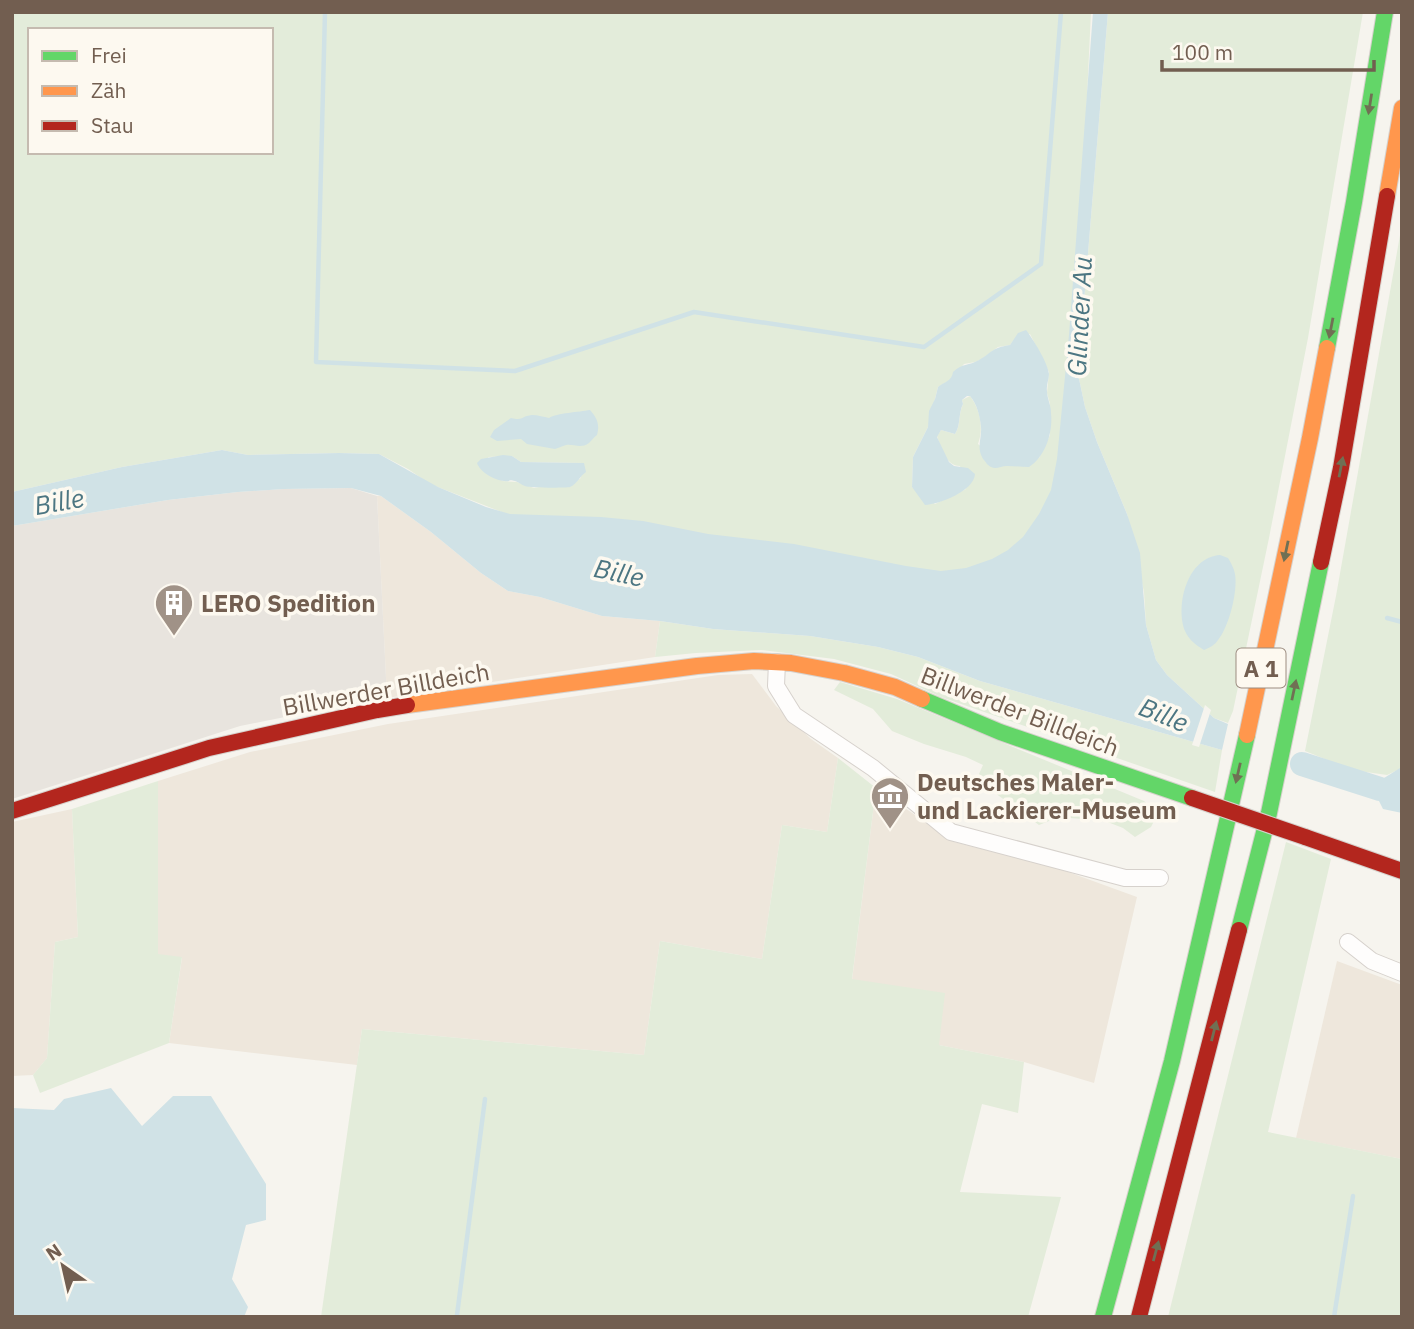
<svg xmlns="http://www.w3.org/2000/svg" width="1414" height="1329" font-family="'IBM Plex Sans',sans-serif">
<style>
.residential{fill:#eee7dc}
.industrial{fill:#e8e4de}
.green{fill:#e3ecda;fill-rule:evenodd}
.water{fill:#d0e2e6}
.pier{fill:#f6f4ee}
.lines{fill:none;stroke-linecap:round;stroke-linejoin:round}
.stream{stroke:#d0e2e6;stroke-width:4.5}
.river{stroke:#d0e2e6;stroke-width:24}
.street-casing{stroke:#d6d1cc;stroke-width:18}
.fast-casing{stroke:#d6d1cc;stroke-width:18}
.slow-casing{stroke:#d6d1cc;stroke-width:18}
.jam-casing{stroke:#d6d1cc;stroke-width:18}
.street{stroke:#fefdfc;stroke-width:16}
.fast{stroke:#63d668;stroke-width:16}
.slow{stroke:#ff974d;stroke-width:16}
.jam{stroke:#b3261e;stroke-width:16}
.jam-bridge-casing{stroke:#d6d1cc;stroke-width:18;stroke-linecap:butt}
.jam-bridge{stroke:#b3261e;stroke-width:16}
.oneway{fill:#707054}
.labels{text-anchor:middle;dominant-baseline:central;stroke-width:7;stroke-linejoin:round;paint-order:stroke}
.shield{fill:#fdf9f0;stroke:#9c8c80;stroke-width:2}
.shield-label{font-size:23px;font-weight:bold;fill:#725e50}
.poi-label{font-size:24px;font-weight:bold;fill:#725e50;stroke:#fdf9f0;text-anchor:start}
.street-label{font-size:24px;fill:#725e50;stroke:#fdf9f0}
.water-label{font-size:26px;font-style:italic;fill:#4c7682;stroke:#fdf9f0}
</style>
<rect width="100%" height="100%" fill="#f6f4ee"/>
<g class="residential">
<polygon points="377,496 381,496 431,532 481,573 508,591 540,597 602,616 660,621 655,657 387,698"/>
<polygon points="752,674 776,706 811,739 838,758 827,832 782,825 762,959 660,941 644,1055 362,1029 357,1065 169,1043 182,958 158,955 158,781 250,752 388,724 718,675"/>
<polygon points="876,788 954,842 1060,869 1137,897 1094,1083 1024,1062 939,1045 852,980"/>
<polygon points="72,809 78,937 55,942 47,1058 33,1075 12,1076 12,822"/>
<polygon points="1337,961 1402,985 1402,1159 1296,1138"/>
</g>
<polygon class="industrial" points="351,488 377,496 387,698 369,700 240,726 12,799 12,526 168,500 238,492 284,489"/>
<g class="green">
<path d="M12,12H1091L1069,474L1026,550L953,584L512,516L430,484L408,469L379,454L339,453L248,455L222,450L122,467L12,492ZM30,30H271V152H30ZM1030,334L1049,372L1047,393L1050,404V435L1039,458L1005,466L978,444C984,428 980,409 970,396L962,400L963,404C958,415 961,425 955,434L941,430L937,436C941,448 946,466 960,466L966,489L935,504L912,487L913,457L928,427L938,387L950,380L964,364L975,362L982,359L998,347L1010,345L1013,341ZM512,456L521,462L583,463L582,474L580,479L534,488L517,482L502,481L488,457Z"/>
<polygon points="1108,12 1363,12 1308,338 1269,538 1233,711 1228,723 1214,718 1167,675 1156,660 1146,625 1144,592 1127,514 1097,442 1085,407 1078,374"/>
<polygon points="1402,224 1402,768 1387,775 1352,770 1305,751 1336,596"/>
<polygon points="660,621 713,629 810,636 878,647 918,657 980,681 1222,750 1215,792 941,697 891,674 834,659 761,650 696,653 655,657"/>
<polygon points="840,682 897,699 1144,801 1158,813 1151,827 1135,837 1123,828 1105,821 1059,817 1039,825 995,793 979,774 983,765 966,757 924,744 892,731 873,709 834,690"/>
<polygon points="838,758 876,788 852,979 945,993 939,1045 1024,1062 1018,1113 982,1104 960,1192 1061,1197 1028,1317 321,1317 362,1029 644,1055 660,941 762,959 782,825 827,832"/>
<polygon points="158,781 158,954 182,957 169,1043 40,1093 33,1075 47,1058 55,942 78,937 72,809"/>
<polygon points="1286,842 1331,859 1268,1132 1402,1159 1402,1317 1168,1317"/>
</g>
<g class="water">
<polygon points="1093,12 1108,12 1078,374 1085,407 1097,442 1127,514 1140,553 1146,625 1156,660 1167,675 1214,718 1228,724 1222,750 980,681 918,657 878,647 810,636 713,629 660,621 602,616 540,597 508,591 481,573 431,532 381,496 351,488 284,489 238,492 168,500 12,526 12,492 122,467 222,450 248,455 339,453 379,454 438,487 486,507 510,514 601,517 643,521 708,534 794,544 906,566 941,571 966,568 992,559 1008,550 1023,537 1039,514 1051,490 1057,459 1069,335"/>
<path d="M1026,330C1033,339 1048,363 1049,374C1049,380 1046,385 1047,391C1047,398 1051,405 1051,413C1053,432 1046,456 1029,467C1022,467 1014,466 1007,466C1001,466 996,470 991,467C987,465 986,462 983,459C976,447 982,439 981,427C980,416 977,404 970,396H967L962,400L963,404C958,414 961,425 955,434L941,430L937,437L949,462L954,466L968,468L975,474C974,491 940,504 925,505L912,487L913,457L928,427L929,411L935,399L938,387C944,382 952,381 953,372C962,363 969,366 979,360C993,352 991,348 1010,345L1018,333Z"/>
<path d="M590,410C597,418 600,424 597,435C594,437 592,440 589,443C581,449 574,444 566,445C562,446 559,448 555,449L527,444L521,439L497,441L490,437L494,430L511,418C524,421 521,416 532,415C538,415 544,417 549,418C557,413 579,412 590,410Z"/>
<path d="M503,455L512,456L521,462L584,463L586,472C580,476 577,484 570,487C566,488 529,488 525,486C522,485 518,482 515,481C508,479 511,482 504,481C494,480 480,472 477,463L481,459Z"/>
<path d="M1220,555L1228,558C1231,563 1234,568 1235,574C1238,591 1229,627 1218,640C1215,645 1209,648 1204,650C1196,645 1189,640 1185,631C1175,604 1188,557 1220,555Z"/>
<polygon points="1400,768 1402,768 1402,813 1383,809 1377,797 1381,780"/>
<polygon points="111,1088 142,1126 173,1096 211,1096 266,1184 266,1220 246,1225 232,1279 248,1307 244,1317 12,1317 12,1108 54,1110 64,1099"/>
</g>
<polygon class="pier" points="1205,705 1211,710 1199,747 1192,745"/>
<g class="lines">
<g class="stream">
<polyline points="325,12 316,362 515,371 694,312 924,347 1041,264 1061,12"/>
<polyline points="1387,618 1402,622"/>
<polyline points="457,1315 485,1099"/>
<polyline points="1334,1317 1353,1196"/>
</g>
<polyline class="river" points="1302,764 1380,789 1402,793"/>
<g class="street-casing">
<g id="street">
<polyline points="777,662 776,686 794,715 873,768 951,832 1125,878 1160,878"/>
<polyline points="1348,942 1372,961 1402,973"/>
</g>
</g>
<g class="fast-casing">
<g id="fast">
<polyline points="1327,348 1354,202 1385,12"/>
<polyline points="922,699 1000,732 1192,798"/>
<polyline points="1239,930 1269,813 1321,562"/>
<polyline points="1103,1317 1172,1061 1247,735"/>
</g>
</g>
<g class="slow-casing">
<g id="slow">
<polyline points="1387,196 1402,108"/>
<polyline points="407,705 697,666 754,661 791,663 844,673 895,687 922,699"/>
<polyline points="1247,735 1310,438 1327,348"/>
</g>
</g>
<g class="jam-casing">
<g id="jam">
<polyline points="1321,562 1341,468 1387,196"/>
<polyline points="12,811 209,748 377,710 407,705"/>
<polyline points="1305,837 1402,871"/>
<polyline points="1139,1317 1239,930"/>
</g>
</g>
<use href="#street" class="street"/>
<use href="#fast" class="fast"/>
<use href="#slow" class="slow"/>
<use href="#jam" class="jam"/>
<g class="jam-bridge-casing">
<polyline id="jam-bridge" points="1192,798 1305,837"/>
</g>
<use href="#jam-bridge" class="jam-bridge"/>
</g>
<defs><path id="oneway-solid" d="M-6-.8H1V-3.2L6.5 0L1 3.2V.8H-6Z" transform="scale(1.75)"/></defs>
<g class="oneway">
<use href="#oneway-solid" transform="translate(1370 104) rotate(99)"/>
<use href="#oneway-solid" transform="translate(1331 328) rotate(101)"/>
<use href="#oneway-solid" transform="translate(1341 467) rotate(-79)"/>
<use href="#oneway-solid" transform="translate(1286 551) rotate(102)"/>
<use href="#oneway-solid" transform="translate(1294 690) rotate(-78)"/>
<use href="#oneway-solid" transform="translate(1238 773) rotate(103)"/>
<use href="#oneway-solid" transform="translate(1214 1031) rotate(-76)"/>
<use href="#oneway-solid" transform="translate(1156 1251) rotate(-75)"/>
</g>
<defs>
<g id="building-pin" transform="scale(2.0125)"><path d="M0 17L-7.5 6A9.5 9.5 0 1 1 7.5 6Z" fill="#a09287" stroke="#fdf9f0"/><path d="M-4-6H4V6H1V3H-1V6H-4ZM-2.5-4.3h1.7v1.8h-1.7ZM.8-4.3h1.7v1.8H.8ZM-2.5-1h1.7V.8h-1.7ZM.8-1h1.7V.8H.8Z" fill="#fff"/></g>
<g id="museum-pin" transform="scale(2.0125)"><path d="M0 17L-7.5 6A9.5 9.5 0 1 1 7.5 6Z" fill="#a09287" stroke="#fdf9f0"/><path d="M0-6L6-3V-2H-6V-3ZM-5-1h2V3h-2ZM-1-1h2V3h-2ZM3-1h2V3H3ZM-6 4H6V6H-6Z" fill="#fff"/></g>
</defs>
<g fill-rule="evenodd">
<use href="#building-pin" x="174" y="603"/>
<use href="#museum-pin" x="890" y="796"/>
</g>
<g class="labels">
<rect class="shield" x="1236.5" y="648.5" width="49" height="39" rx="5"/>
<g class="shield-label">
<text x="1261" y="668">A 1</text>
</g>
<g class="poi-label">
<text x="201" y="603">LERO Spedition</text>
<text x="917" y="782">Deutsches Maler-<tspan x="917" dy="28">und Lackierer-Museum</tspan></text>
</g>
<g class="street-label">
<text transform="translate(386 689) rotate(-10)">Billwerder Billdeich</text>
<text transform="translate(1020 711) rotate(21)">Billwerder Billdeich</text>
</g>
<g class="water-label">
<text transform="translate(1079 316) rotate(-87)">Glinder Au</text>
<text transform="translate(59 501) rotate(-10)">Bille</text>
<text transform="translate(619 572) rotate(12)">Bille</text>
<text transform="translate(1164 714) rotate(22)">Bille</text>
</g>
</g>
<rect width="1414" height="1329" fill="none" stroke="#725e50" stroke-width="28"/>
<rect x="28" y="28" width="245" height="126" fill="#fdf9f0" stroke="#c5bbb0" stroke-width="2"/>
<rect x="42" y="51" width="35" height="10" fill="#63d668" stroke="#c5bbb0" stroke-width="2"/>
<text x="91" y="63" font-size="21" fill="#725e50">Frei</text>
<rect x="42" y="86" width="35" height="10" fill="#ff974d" stroke="#c5bbb0" stroke-width="2"/>
<text x="91" y="98" font-size="21" fill="#725e50">Zäh</text>
<rect x="42" y="121" width="35" height="10" fill="#b3261e" stroke="#c5bbb0" stroke-width="2"/>
<text x="91" y="133" font-size="21" fill="#725e50">Stau</text>
<g transform="translate(63 1266) rotate(326)" stroke="#fdf9f0" stroke-width="5" paint-order="stroke">
<path d="M0-5L12 26L0 18L-12 26Z" fill="#725e50"/>
<text y="-10" font-size="19" font-weight="bold" text-anchor="middle" fill="#725e50">N</text>
</g>
<path d="M1162 60v10h212v-10" fill="none" stroke="#725e50" stroke-width="3.5"/>
<text x="1172" y="60" font-size="21" fill="#725e50" stroke="#fdf9f0" stroke-width="5" paint-order="stroke">100 m</text>
</svg>
